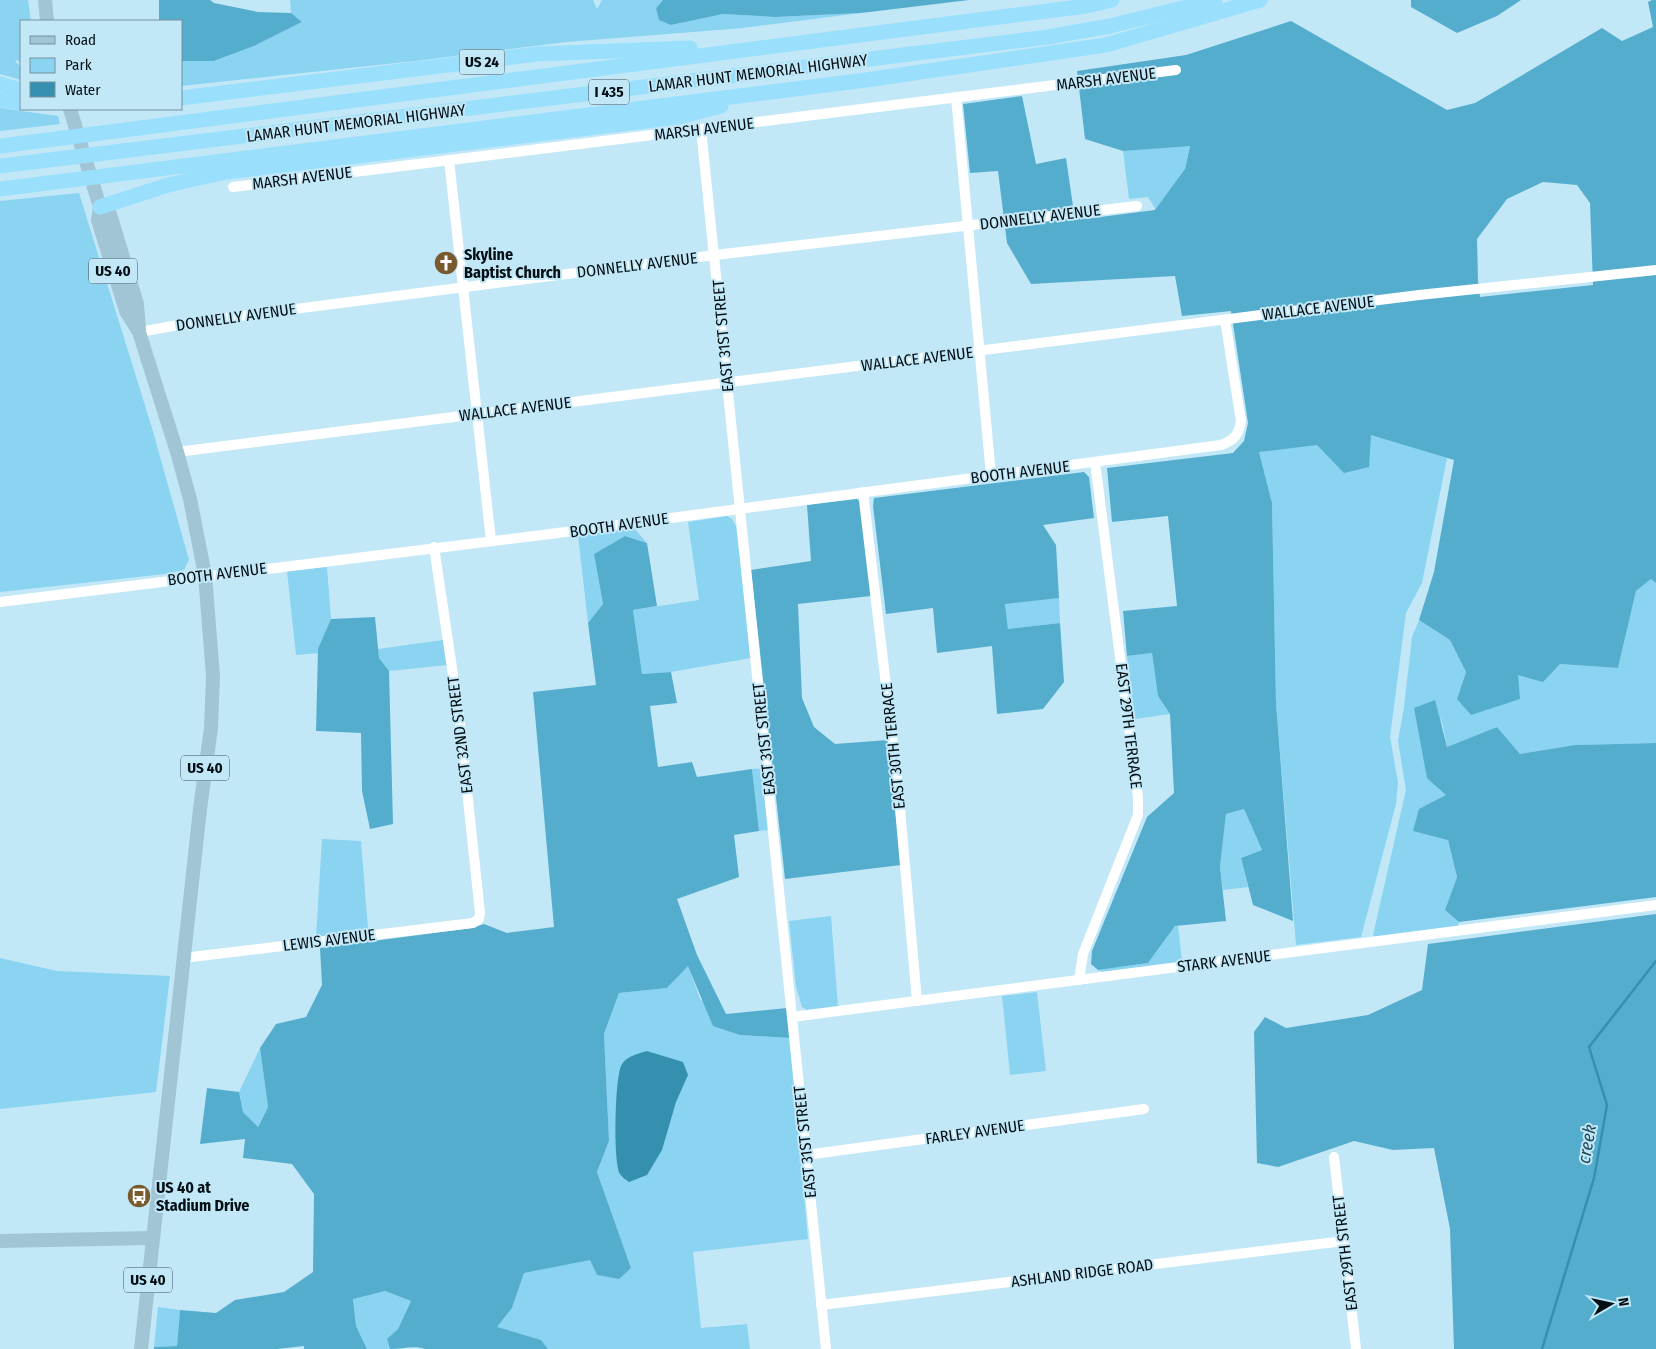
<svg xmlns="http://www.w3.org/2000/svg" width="1656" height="1349" font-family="'Fira Sans Condensed',sans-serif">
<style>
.green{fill:#8ad3f1}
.forest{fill:#55adcd;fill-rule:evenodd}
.water{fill:#3590b0}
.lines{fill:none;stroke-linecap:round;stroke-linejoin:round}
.stream{stroke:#3590b0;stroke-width:2.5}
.minor{stroke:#fff;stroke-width:10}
.major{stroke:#a1c5d5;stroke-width:14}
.highway{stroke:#9adffc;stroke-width:15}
.labels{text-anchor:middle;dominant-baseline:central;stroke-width:4;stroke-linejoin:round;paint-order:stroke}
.shield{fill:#c2e8f8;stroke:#3c5058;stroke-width:1}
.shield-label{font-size:15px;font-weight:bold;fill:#030f14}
.street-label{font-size:16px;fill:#030f14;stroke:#c2e8f8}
.poi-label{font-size:16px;font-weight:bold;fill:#030f14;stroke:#c2e8f8;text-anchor:start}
.water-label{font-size:18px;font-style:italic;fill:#224957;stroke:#c2e8f8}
</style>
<rect width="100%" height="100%" fill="#c2e8f8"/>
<g class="green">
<polygon points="0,0 28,0 31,21 21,21 21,63 17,60 15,61 21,67 21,80 0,74"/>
<polygon points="290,0 593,0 597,9 602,0 663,0 656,8 671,25 723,14 775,17 861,13 743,28 566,42 415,61 181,86 181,61 215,61 254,46 302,22 291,13"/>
<polygon points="0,108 58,116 60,124 0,131"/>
<polygon points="1190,145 1185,169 1156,210 1148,197 1129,199 1123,151"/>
<polygon points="79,193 152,428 189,560 184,570 165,574 0,592 0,201"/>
<polygon points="1371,434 1447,458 1422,583 1406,613 1390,737 1398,782 1396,804 1361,937 1296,945 1276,703 1272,503 1259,452"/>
<polygon points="727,516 732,519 736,526 751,658 671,672 642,674 633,610 699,600 688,522"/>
<polygon points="634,528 647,543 625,536 594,554 603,604 588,623 578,535"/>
<polygon points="327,567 331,619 318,653 296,655 287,571"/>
<polygon points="1652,578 1656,583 1656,743 1575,745 1520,754 1497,727 1447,747 1441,716 1448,840 1457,877 1445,910 1459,922 1458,927 1376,938 1373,935 1406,790 1398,741 1404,707 1412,637 1419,620 1450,640 1466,672 1457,699 1518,675 1560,664 1618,668 1636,591"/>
<polygon points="1059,598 1060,623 1008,629 1005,603"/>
<polygon points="443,640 447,665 389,671 379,658 378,649"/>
<polygon points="1152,653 1158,696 1170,714 1135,719 1127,656"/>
<polygon points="763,768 770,830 759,831 752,769"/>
<polygon points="1244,809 1262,850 1241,858 1248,887 1223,890 1220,867 1226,814"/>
<polygon points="322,839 361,841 368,929 316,937"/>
<polygon points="831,916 838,1007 807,1010 802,1007 796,987 789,921"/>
<polygon points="1178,925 1182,962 1106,973 1098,970 1148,963 1175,926"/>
<polygon points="0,958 57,971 170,976 156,1092 0,1109"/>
<polygon points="688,965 700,999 740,1035 790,1038 808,1239 693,1252 701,1328 747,1324 750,1349 548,1349 541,1340 496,1328 512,1308 524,1273 590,1259 597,1275 619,1278 631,1268 597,1172 609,1141 604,1034 619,993 667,988"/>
<polygon points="1037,992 1046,1071 1010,1075 1002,996"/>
<polygon points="260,1048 268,1107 257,1128 243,1112 239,1092"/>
<polygon points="385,1291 411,1301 398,1329 387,1339 390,1349 367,1349 356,1326 353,1298"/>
<polygon points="158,1307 180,1310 177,1346 154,1347"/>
</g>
<g class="forest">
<polygon points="159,0 210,0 214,3 258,12 291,13 302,22 254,46 214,61 181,61 181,21 159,21"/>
<polygon points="663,0 969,0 861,13 775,17 723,14 671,25 659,20 656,8"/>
<polygon points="1411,0 1521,0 1497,16 1457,33 1411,7"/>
<path d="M1652,0H1656V583L1651,579L1636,591L1618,668L1560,664L1543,682L1518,675L1520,699L1471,715L1457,699L1466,672L1450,640L1419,620L1434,572L1454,460L1371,435L1369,467L1344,473L1317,445L1259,452L1272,503L1276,703L1293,921L1253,905L1241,858L1262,850L1244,809L1226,814L1220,867L1226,921L1175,926L1148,963L1098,970L1091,964L1092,951L1147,817L1174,793L1170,714L1158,696L1152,653L1127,656L1123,611L1177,606L1168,516L1112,522L1107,468L1233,453L1244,441L1248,423L1231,311L1182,316L1175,276L1031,284L1007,243L998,171L970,173L963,104L1022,96L1036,164L1066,158L1073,206L1085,219L1155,210L1185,169L1190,146L1123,151L1085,139L1077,71L1186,55L1291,21L1447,110L1475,103L1602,28L1622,41L1653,27L1648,2ZM1543,182L1577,185L1590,203L1593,285L1480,297L1478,280L1477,239L1507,199Z"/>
<polygon points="1084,472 1089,477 1094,518 1043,525 1056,545 1059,598 1005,604 1008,629 1060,623 1064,682 1043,709 997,714 992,646 937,653 933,608 886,614 873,506 874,498"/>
<polygon points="857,499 861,503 871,596 798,604 802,698 814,727 835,744 888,740 901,865 785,879 751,570 811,561 807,505"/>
<path d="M625,536L647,543L657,606L633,610L642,674L671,672L677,703L650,706L658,767L692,762L697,777L752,769L759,831L734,835L739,877L677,899L697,955L726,1014L787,1008L790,1038L740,1035L713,1026L688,966L667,988L619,993L604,1034L609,1141L597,1172L631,1268L619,1279L597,1275L590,1260L524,1273L512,1308L497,1327L541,1340L548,1349H425C415,1345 402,1349 390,1349L387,1339L398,1329L411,1301L385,1291L353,1299L356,1326L367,1349H304V1346L277,1349H154V1347L177,1346L180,1310L216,1313L235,1300L284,1292L313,1272L314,1194L292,1164L243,1158L245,1139L200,1144L207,1088L239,1092L243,1112L258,1127L268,1107L260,1048L276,1024L306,1017L322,985L320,948L472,928L484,924L507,933L554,927L533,692L596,685L588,623L603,604L594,554Z"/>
<polygon points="375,617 379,658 389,671 393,824 370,829 362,791 361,733 316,731 318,649 331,619"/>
<polygon points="1435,700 1447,747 1497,727 1520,754 1575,745 1656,743 1656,897 1459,922 1445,910 1457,877 1448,840 1413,831 1419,809 1446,795 1427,778 1414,708"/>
<polygon points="1656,914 1656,1349 1454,1349 1450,1229 1434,1148 1393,1150 1354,1141 1278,1167 1257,1163 1254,1032 1265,1017 1286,1028 1368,1015 1422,990 1428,944"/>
</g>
<path class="water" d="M647,1051L683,1062L688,1075L676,1102L662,1150L647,1175L629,1182C626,1180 622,1177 620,1174C613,1162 615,1079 621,1066C626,1056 637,1054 647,1051Z"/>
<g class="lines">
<polyline class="stream" points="1542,1349 1594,1178 1607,1105 1589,1047 1656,961"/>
<g class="minor">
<polyline points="956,97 991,475"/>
<polyline points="701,129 826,1349"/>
<polyline points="449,160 491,541"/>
<polyline points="233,187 1176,70"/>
<polyline points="139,332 201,321 715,255 1137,206"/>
<polyline points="177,452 1419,295 1656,270"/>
<polyline points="863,492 898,786 917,1001"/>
<path d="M0,602L550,534L1221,445C1234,440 1239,435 1241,421L1225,320"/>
<polyline points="183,958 473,923 479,919 480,913 459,715 434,547"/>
<polyline points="1079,980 1083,954 1138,815 1138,798 1095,462"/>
<polyline points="792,1017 1656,905"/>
<polyline points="806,1155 1144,1109"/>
<polyline points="1334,1157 1356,1349"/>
<polyline points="821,1305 1344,1241"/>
</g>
<g class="major">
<polyline points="45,0 47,21"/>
<polyline points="70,109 100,207 98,220 126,311 139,332 177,452 190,499 205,575 213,676 211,728 200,809 141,1349"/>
<polyline points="100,207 110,214 137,304 139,329"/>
<polyline points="0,1241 151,1238"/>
</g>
<g class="highway">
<polyline points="0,84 21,90"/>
<polyline points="181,98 537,54 690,48"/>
<polyline points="0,100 21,103"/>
<polyline points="0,146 1086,6 1112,0"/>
<polyline points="0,166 1048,37 1110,26 1215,0"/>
<polyline points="0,189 866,80 1106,45 1260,0"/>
<polyline points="100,207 168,185 226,172 679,117 721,106"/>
</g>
</g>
<defs>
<g id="church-disc" transform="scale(1.25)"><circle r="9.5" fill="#785a2e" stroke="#c2e8f8"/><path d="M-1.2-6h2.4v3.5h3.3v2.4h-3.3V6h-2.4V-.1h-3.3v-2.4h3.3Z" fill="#fff"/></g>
<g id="bus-disc" transform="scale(1.25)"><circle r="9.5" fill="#785a2e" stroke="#c2e8f8"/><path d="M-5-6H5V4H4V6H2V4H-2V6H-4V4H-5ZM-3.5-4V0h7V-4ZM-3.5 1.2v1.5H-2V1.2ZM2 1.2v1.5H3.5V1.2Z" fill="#fff"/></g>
</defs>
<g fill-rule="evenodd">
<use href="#church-disc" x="446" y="263"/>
<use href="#bus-disc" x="139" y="1196"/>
</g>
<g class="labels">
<g class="shield">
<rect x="459.5" y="49.5" width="45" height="25" rx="4"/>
<rect x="589" y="79.5" width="40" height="25" rx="4"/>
<rect x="89" y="258.5" width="48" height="25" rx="4"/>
<rect x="181" y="755.5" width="48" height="25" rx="4"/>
<rect x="124" y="1267.5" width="48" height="25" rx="4"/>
</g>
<g class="shield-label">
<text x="482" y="62">US 24</text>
<text x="609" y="92">I 435</text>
<text x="113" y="271">US 40</text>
<text x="205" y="768">US 40</text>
<text x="148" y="1280">US 40</text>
</g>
<g class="street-label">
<text transform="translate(758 73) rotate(-7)">LAMAR HUNT MEMORIAL HIGHWAY</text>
<text transform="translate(1106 79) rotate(-7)">MARSH AVENUE</text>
<text transform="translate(356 123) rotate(-7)">LAMAR HUNT MEMORIAL HIGHWAY</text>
<text transform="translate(704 129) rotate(-7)">MARSH AVENUE</text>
<text transform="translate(302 178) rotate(-7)">MARSH AVENUE</text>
<text transform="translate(1040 217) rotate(-7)">DONNELLY AVENUE</text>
<text transform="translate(637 265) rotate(-7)">DONNELLY AVENUE</text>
<text transform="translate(1318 308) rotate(-7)">WALLACE AVENUE</text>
<text transform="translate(236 317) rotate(-8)">DONNELLY AVENUE</text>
<text transform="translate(723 336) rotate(-95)">EAST 31ST STREET</text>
<text transform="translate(917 359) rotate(-7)">WALLACE AVENUE</text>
<text transform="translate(515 409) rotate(-7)">WALLACE AVENUE</text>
<text transform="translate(1020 472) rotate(-7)">BOOTH AVENUE</text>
<text transform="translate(619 525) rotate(-8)">BOOTH AVENUE</text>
<text transform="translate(217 574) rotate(-7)">BOOTH AVENUE</text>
<text transform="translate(1129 726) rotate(83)">EAST 29TH TERRACE</text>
<text transform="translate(460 735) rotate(-97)">EAST 32ND STREET</text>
<text transform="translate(764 739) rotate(-96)">EAST 31ST STREET</text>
<text transform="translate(893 746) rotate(-96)">EAST 30TH TERRACE</text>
<text transform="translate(329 940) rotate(-7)">LEWIS AVENUE</text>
<text transform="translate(1224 961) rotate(-7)">STARK AVENUE</text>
<text transform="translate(975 1132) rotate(-8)">FARLEY AVENUE</text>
<text transform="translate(805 1142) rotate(-96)">EAST 31ST STREET</text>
<text transform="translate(1345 1253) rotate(-97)">EAST 29TH STREET</text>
<text transform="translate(1082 1273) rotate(-7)">ASHLAND RIDGE ROAD</text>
</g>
<g class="poi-label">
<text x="464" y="254">Skyline<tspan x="464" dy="18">Baptist Church</tspan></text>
<text x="156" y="1187">US 40 at<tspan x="156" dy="18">Stadium Drive</tspan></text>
</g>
<g class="water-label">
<text transform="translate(1587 1144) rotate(-80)">creek</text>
</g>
</g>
<rect x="20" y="20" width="162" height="90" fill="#c2e8f8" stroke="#76919d"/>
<rect x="30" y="36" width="25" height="8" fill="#a1c5d5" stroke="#76919d"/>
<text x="65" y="45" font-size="15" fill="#030f14">Road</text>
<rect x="30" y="58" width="25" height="15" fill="#8ad3f1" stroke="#76919d"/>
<text x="65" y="70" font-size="15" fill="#030f14">Park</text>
<rect x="30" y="82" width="25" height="15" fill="#3590b0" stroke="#76919d"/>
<text x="65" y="95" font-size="15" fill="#030f14">Water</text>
<g transform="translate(1611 1304) rotate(81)" stroke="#c2e8f8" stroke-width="4" paint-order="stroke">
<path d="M0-4L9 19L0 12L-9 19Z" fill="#030f14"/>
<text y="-8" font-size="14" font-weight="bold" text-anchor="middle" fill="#030f14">N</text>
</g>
</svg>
